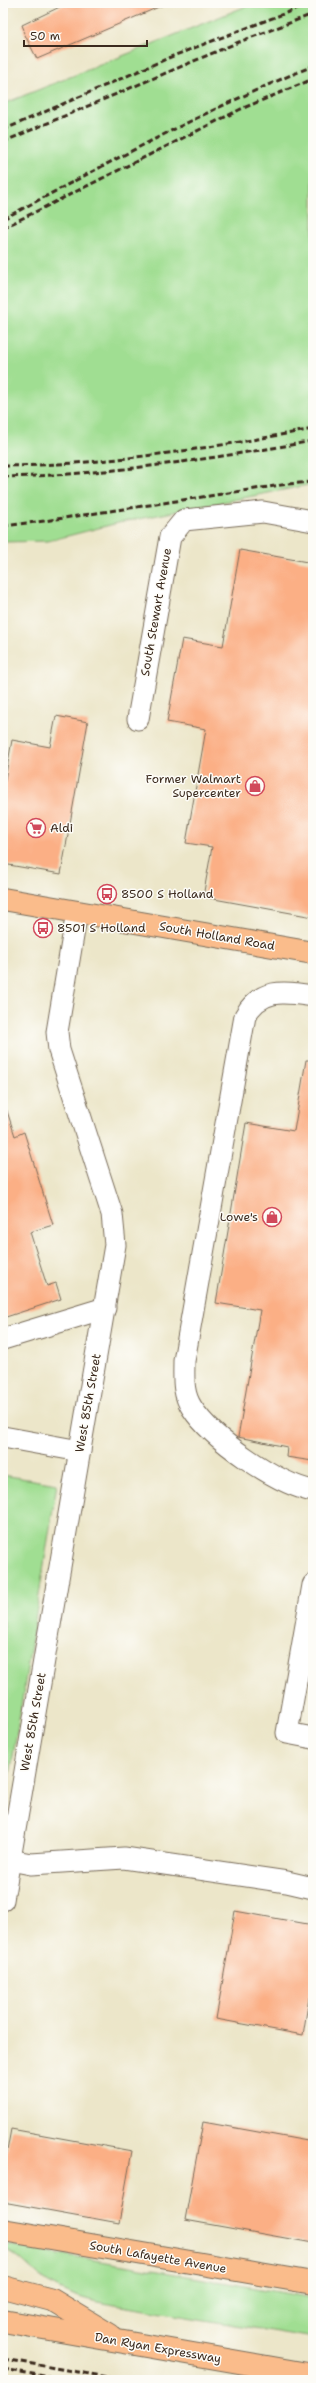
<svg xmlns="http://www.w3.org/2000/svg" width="316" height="2383" font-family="'Shantell Sans',sans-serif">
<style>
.green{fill:#a0de92;stroke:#6e8458}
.building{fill:#fbaf85}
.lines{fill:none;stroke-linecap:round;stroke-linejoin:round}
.minor-casing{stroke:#796c5a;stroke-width:23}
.major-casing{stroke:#796c5a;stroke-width:24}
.highway-casing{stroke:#796c5a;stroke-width:24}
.minor{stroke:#fff;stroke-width:21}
.major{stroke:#fabc8b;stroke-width:22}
.highway{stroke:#fabc8b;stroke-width:22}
.rail{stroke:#3b2a1e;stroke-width:3;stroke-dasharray:6 3;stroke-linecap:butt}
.labels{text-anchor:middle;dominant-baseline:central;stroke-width:3;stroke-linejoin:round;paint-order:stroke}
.street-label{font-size:12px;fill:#3b2a1e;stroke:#fdfcf7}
.poi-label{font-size:12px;fill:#3b2a1e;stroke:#fdfcf7;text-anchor:start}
</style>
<rect width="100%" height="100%" fill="#fdfcf7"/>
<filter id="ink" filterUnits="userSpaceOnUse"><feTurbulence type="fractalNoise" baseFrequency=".025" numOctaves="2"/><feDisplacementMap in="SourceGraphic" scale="8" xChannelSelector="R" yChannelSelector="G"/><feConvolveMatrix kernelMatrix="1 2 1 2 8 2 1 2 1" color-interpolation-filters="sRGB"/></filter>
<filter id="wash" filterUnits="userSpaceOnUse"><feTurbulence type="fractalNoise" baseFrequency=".012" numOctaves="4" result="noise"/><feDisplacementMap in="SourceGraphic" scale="16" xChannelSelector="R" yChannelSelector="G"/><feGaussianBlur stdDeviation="0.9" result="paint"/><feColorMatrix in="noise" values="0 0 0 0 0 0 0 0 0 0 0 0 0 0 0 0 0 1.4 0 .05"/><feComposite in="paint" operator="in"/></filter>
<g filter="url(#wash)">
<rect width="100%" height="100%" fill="#ece6c9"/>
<g class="green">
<polygon points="254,3 313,3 313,484 118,523 48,541 3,542 3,104"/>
<polygon points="3,1475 57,1484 9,1781 3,1780"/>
<path d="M3,2244L313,2298V2338L97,2302C77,2297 59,2291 43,2279C30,2269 19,2254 3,2248Z"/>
</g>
<g id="blocks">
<g class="building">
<polygon points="68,3 168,3 37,59 23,31 24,30 22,25"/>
<polygon points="240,550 313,563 313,917 203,897 212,847 186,843 206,729 167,722 182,639 223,646"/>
<polygon points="56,716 88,722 61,874 3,864 3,791 12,740 50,747"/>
<polygon points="306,1060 313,1060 313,1461 286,1457 287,1447 238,1437 260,1310 216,1303 246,1123 294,1131"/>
<polygon points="3,1108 6,1108 15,1136 24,1132 53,1225 30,1232 47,1286 56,1283 61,1299 3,1318"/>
<polygon points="235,1911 313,1925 313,1999 309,1998 303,2035 216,2019"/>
<polygon points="203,2122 313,2142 313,2243 185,2220"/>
<polygon points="11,2129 132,2151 119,2223 3,2202 3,2161 5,2162"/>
</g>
</g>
</g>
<g filter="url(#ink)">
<use href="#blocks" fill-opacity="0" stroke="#796c5a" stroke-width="1"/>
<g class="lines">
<g class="minor-casing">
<g id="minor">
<polyline points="138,719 170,537 184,520 263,512 313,521"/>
<path d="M313,996C285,992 261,987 245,1016L184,1361C184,1377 182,1393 192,1408C212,1439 277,1484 313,1491"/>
<polyline points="3,1339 105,1308"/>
<polyline points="3,1437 80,1451"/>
<polyline points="313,1585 287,1733 313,1738"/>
<polyline points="10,1860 31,1864 124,1858 287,1882 313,1888"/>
<polyline points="3,1900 115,1245 112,1214 59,1050 57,1032 77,912"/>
</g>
</g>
<g class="major-casing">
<g id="major">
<polyline points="3,899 313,953"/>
<polyline points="3,2230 313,2283"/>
</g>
</g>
<g class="highway-casing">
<g id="highway">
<polyline points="3,2287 52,2300 110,2335"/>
<polyline points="3,2321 313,2375"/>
</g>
</g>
<use href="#minor" class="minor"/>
<use href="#major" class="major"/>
<use href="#highway" class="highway"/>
<g class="rail">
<polyline points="3,130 173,56 312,3"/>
<polyline points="3,142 239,42 313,14"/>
<path d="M3,219C105,165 206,109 313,66"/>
<polyline points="3,228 241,109 313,79"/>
<path d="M3,466C107,465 210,448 313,429"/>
<path d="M3,477C108,475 210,459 313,441"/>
<polyline points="3,526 44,521 288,484 313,482"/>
<polyline points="3,2359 125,2380"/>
<polyline points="3,2369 67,2380"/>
</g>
</g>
</g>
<defs>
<g id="shop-ring" transform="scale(1)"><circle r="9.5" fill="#fdfcf7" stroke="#d1495b" stroke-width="1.5"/><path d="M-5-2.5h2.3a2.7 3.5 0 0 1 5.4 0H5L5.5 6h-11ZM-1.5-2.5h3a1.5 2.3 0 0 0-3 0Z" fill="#d1495b"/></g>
<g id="supermarket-ring" transform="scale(1)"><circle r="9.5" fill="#fdfcf7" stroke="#d1495b" stroke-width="1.5"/><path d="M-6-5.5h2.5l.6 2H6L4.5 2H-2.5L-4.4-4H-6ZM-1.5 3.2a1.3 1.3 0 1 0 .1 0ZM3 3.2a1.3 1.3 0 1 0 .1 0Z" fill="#d1495b"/></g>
<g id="bus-ring" transform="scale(1)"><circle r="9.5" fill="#fdfcf7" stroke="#d1495b" stroke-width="1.5"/><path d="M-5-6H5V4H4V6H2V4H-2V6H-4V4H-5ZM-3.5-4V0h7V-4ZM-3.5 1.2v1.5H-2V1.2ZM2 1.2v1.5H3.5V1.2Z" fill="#d1495b"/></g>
</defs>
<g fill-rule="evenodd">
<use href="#shop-ring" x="255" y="786"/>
<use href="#supermarket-ring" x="36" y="828"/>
<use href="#bus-ring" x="107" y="894"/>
<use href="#bus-ring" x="43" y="928"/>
<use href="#shop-ring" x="272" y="1217"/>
</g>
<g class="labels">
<g class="street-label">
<text transform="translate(156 612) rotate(-80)">South Stewart Avenue</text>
<text transform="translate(217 936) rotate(10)">South Holland Road</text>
<text transform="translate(88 1403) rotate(-80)">West 85th Street</text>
<text transform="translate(33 1722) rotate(-80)">West 85th Street</text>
<text transform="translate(158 2257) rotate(10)">South Lafayette Avenue</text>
<text transform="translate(158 2348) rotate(10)">Dan Ryan Expressway</text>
</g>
<g class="poi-label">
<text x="241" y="779" text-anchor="end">Former Walmart<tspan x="241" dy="14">Supercenter</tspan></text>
<text x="50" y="828">Aldi</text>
<text x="121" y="894">8500 S Holland</text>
<text x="57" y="928">8501 S Holland</text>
<text x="258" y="1217" text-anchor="end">Lowe's</text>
</g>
</g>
<rect width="316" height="2383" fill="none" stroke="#fdfcf7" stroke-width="16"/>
<path d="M24 40v6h123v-6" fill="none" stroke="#3b2a1e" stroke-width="2"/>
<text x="30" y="40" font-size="12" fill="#3b2a1e" stroke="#fdfcf7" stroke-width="3" paint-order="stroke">50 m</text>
</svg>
